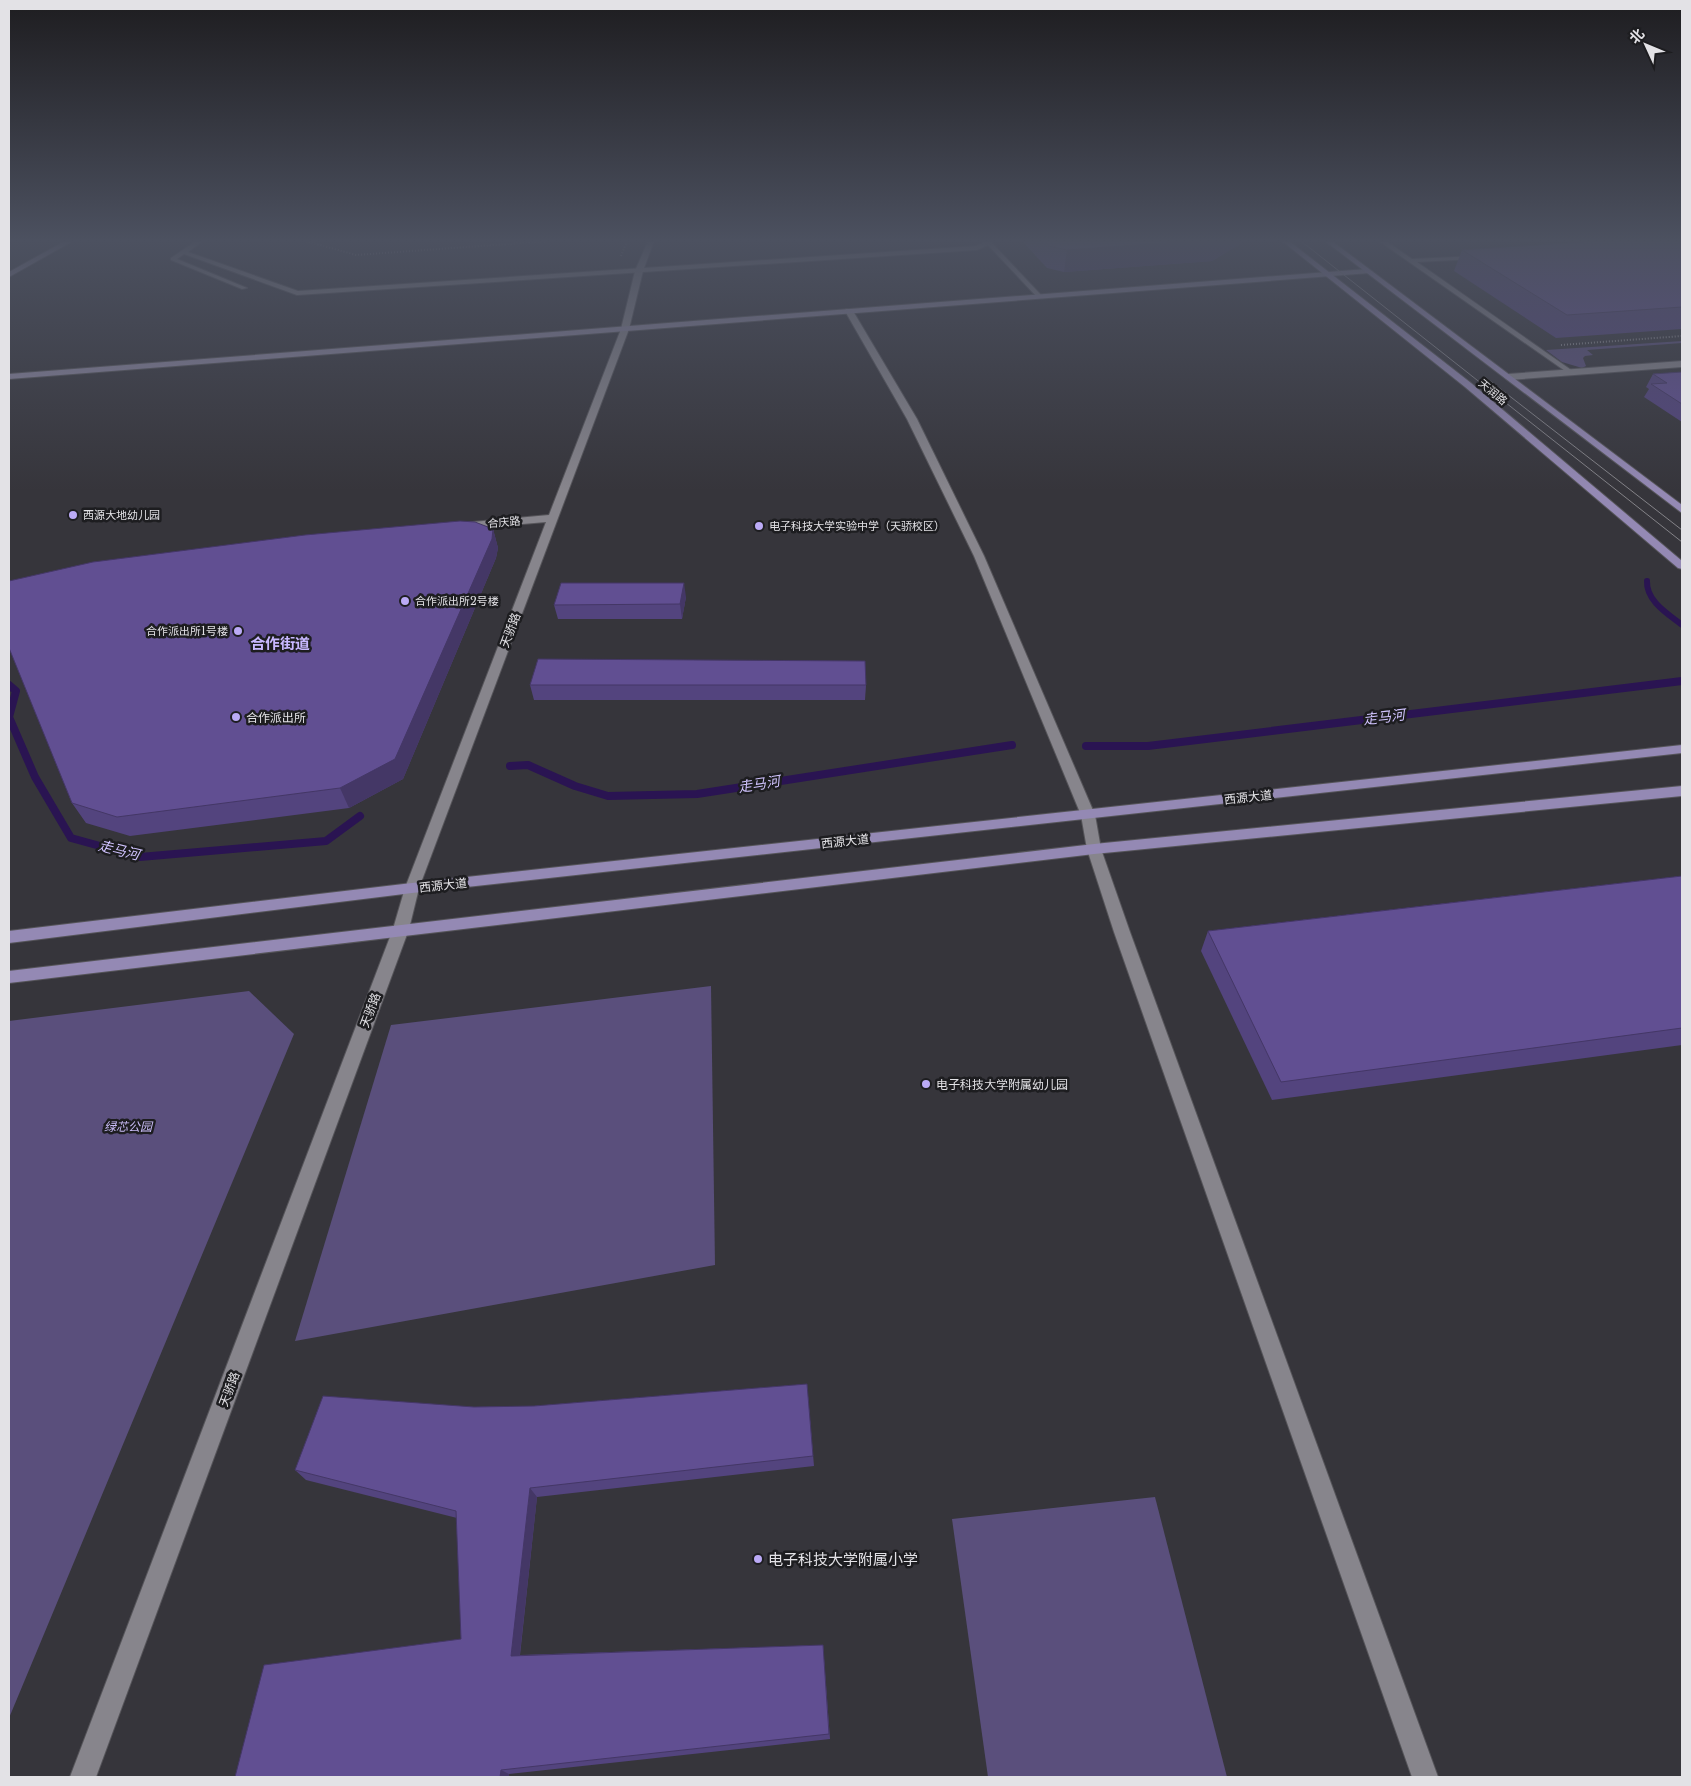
<svg xmlns="http://www.w3.org/2000/svg" width="1691" height="1786" font-family="'Libre Baskerville','Noto Sans SC',serif">
<style>
.green{fill:#5a4f7c}
.lines{fill:none;stroke-linecap:round;stroke-linejoin:round}
.stream-far1{stroke:#2a1452;stroke-width:6}
.stream{stroke:#2a1452;stroke-width:8}
.lane-casing{stroke:#555459;stroke-width:2}
.street-casing{stroke:#555459;stroke-width:2}
.secondary-casing{stroke:#555459;stroke-width:2}
.primary-casing{stroke:#555459;stroke-width:2}
.path{stroke:#8d8c91;stroke-width:2;stroke-dasharray:1 2;stroke-linecap:butt}
.lane{fill:#87858c;fill-rule:evenodd}
.street{fill:#87858c;fill-rule:evenodd}
.secondary{fill:#8d87a0;fill-rule:evenodd}
.primary{fill:#9489b4;fill-rule:evenodd}
.tram{stroke:#848388;stroke-width:1}
.wall{fill:#53447e}
.shaded-wall{fill:#443766}
.building{fill:#614f92;stroke:#443766}
.poi-dot{fill:#bbaaf6;stroke:#1d1d20;stroke-width:2}
.labels{text-anchor:middle;dominant-baseline:central;stroke-width:5;stroke-linejoin:round;paint-order:stroke}
.far-street-label{font-size:11px;fill:#e3e2e6;stroke:#1d1d20}
.far-poi-label{font-size:11px;fill:#e3e2e6;stroke:#1d1d20;text-anchor:start}
.street-label{font-size:12px;fill:#e3e2e6;stroke:#1d1d20}
.poi-label{font-size:12px;fill:#e3e2e6;stroke:#1d1d20;text-anchor:start}
.park-label{font-size:12px;font-style:italic;fill:#c9bcf7;stroke:#1d1d20}
.water-label{font-size:14px;font-style:italic;fill:#d0c3fe;stroke:#1d1d20}
.far-district-label{font-size:15px;font-weight:bold;fill:#c8b8ff;stroke:#1d1d20}
.near-poi-label{font-size:15px;fill:#e3e2e6;stroke:#1d1d20;text-anchor:start}
</style>
<rect width="100%" height="100%" fill="#36353b"/>
<g class="green">
<polygon points="1682,341 1682,343 1587,350 1593,355 1585,356 1583,358 1586,366 1582,368 1562,362 1546,350"/>
<polygon points="711,986 715,1265 295,1341 391,1025"/>
<polygon points="249,991 294,1034 9,1718 9,1021"/>
<polygon points="1155,1497 1227,1777 988,1777 952,1519"/>
</g>
<g class="lines">
<path class="stream-far1" d="M1647,581C1646,601 1668,614 1682,625"/>
<g class="stream">
<polyline points="9,685 16,691 9,717 35,777 71,838 140,857 326,841 360,816"/>
<polyline points="1086,746 1148,746 1682,681"/>
<polyline points="510,766 528,765 575,786 608,796 697,794 1012,745"/>
</g>
<g class="lane-casing">
<g id="lane">
<polygon points="196,241 203,241 188,252 298,291 976,246 986,241 994,241 992,243 1042,296 1037,297 988,245 977,250 297,295 184,254 177,259 247,288 242,289 171,260 171,258"/>
<polygon points="1379,241 1386,241 1412,259 1477,256 1475,259 1417,262 1574,372 1568,373"/>
</g>
</g>
<g class="street-casing">
<g id="street">
<polygon points="648,241 654,241 643,271 629,329 419,888 409,929 96,1777 70,1777 393,929 405,888 546,522 462,529 457,526 462,523 549,515 621,329 635,271"/>
<polygon points="846,309 853,311 917,419 984,556 1095,815 1101,849 1130,932 1438,1777 1412,1777 1114,932 1087,849 1081,815 974,556 907,419 845,311"/>
<polygon points="1682,361 1682,367 1508,380 1504,377 1508,374"/>
</g>
</g>
<g class="secondary-casing">
<g id="secondary">
<polygon points="65,241 73,241 9,277 9,272"/>
<polygon points="1367,269 1370,273 9,379 9,374"/>
</g>
</g>
<g class="primary-casing">
<g id="primary">
<polygon points="1282,241 1289,241 1471,383 1682,561 1682,569 1678,568 1465,387"/>
<polygon points="1325,241 1332,241 1682,505 1682,513"/>
<polygon points="1682,745 1682,753 412,893 9,943 9,931 412,883"/>
<polygon points="1682,786 1682,796 1094,854 9,983 9,971 1094,844"/>
</g>
</g>
<g class="path">
<polyline points="306,241 356,255 549,241"/>
<polyline points="621,256 627,241"/>
<polyline points="1561,345 1682,336"/>
</g>
<use href="#lane" class="lane"/>
<use href="#street" class="street"/>
<use href="#secondary" class="secondary"/>
<use href="#primary" class="primary"/>
<g class="tram">
<polyline points="1301,241 1682,542"/>
<polyline points="1485,377 1682,530"/>
</g>
</g>
<g class="wall">
<polygon points="1022,241 1241,241 1240,244 1212,261 1064,272 1047,268"/>
<polygon points="1682,241 1682,329 1556,338 1454,271 1462,250"/>
<polygon points="1682,372 1682,422 1644,397 1649,389 1646,387 1653,374"/>
<polygon points="493,529 498,548 496,558 403,779 349,808 130,836 86,823 72,803 11,652 9,651 9,581"/>
<polygon points="686,597 682,619 558,619 554,605"/>
<polygon points="530,685 866,685 865,700 534,700"/>
<polygon points="1682,876 1682,1045 1272,1100 1201,951 1208,931"/>
<polygon points="807,1384 814,1466 537,1497 520,1655 823,1645 830,1739 509,1774 235,1777 461,1639 457,1518 306,1480 295,1470 474,1407 534,1406"/>
</g>
<g class="shaded-wall">
<polygon points="1190,241 1241,241 1240,244 1212,261 1064,272 1067,250"/>
<polygon points="493,529 498,548 496,558 403,779 349,808 340,788"/>
<polygon points="684,583 686,597 682,619 680,604"/>
<polygon points="530,1488 537,1497 519,1662 511,1656"/>
<polygon points="501,1770 509,1774 509,1777 500,1777"/>
</g>
<g class="building">
<polygon points="1045,241 1190,241 1067,250 1049,246"/>
<polygon points="1598,241 1682,241 1682,307 1567,315 1462,250"/>
<polygon points="1682,372 1682,404 1651,384 1667,383 1653,374"/>
<polygon points="460,521 475,522 493,529 492,539 395,759 340,788 117,817 72,803 9,648 9,581 93,562 305,535"/>
<polygon points="561,583 684,583 680,604 554,605"/>
<polygon points="538,659 865,661 866,685 530,685"/>
<polygon points="1682,876 1682,1028 1281,1082 1208,931"/>
<polygon points="807,1384 813,1456 530,1488 511,1656 823,1645 829,1734 501,1770 500,1777 235,1777 264,1665 461,1639 456,1511 295,1470 323,1396 474,1407 534,1406"/>
</g>
<linearGradient id="sky" x2="0" y2="1"><stop stop-color="#1e1d20"/><stop offset="0.49" stop-color="#4c5160"/><stop offset="1" stop-color="#4c5160" stop-opacity="0"/></linearGradient>
<rect width="1691" height="491" fill="url(#sky)"/>
<g class="poi-dot">
<circle cx="73" cy="515" r="5"/>
<circle cx="759" cy="526" r="5"/>
<circle cx="405" cy="601" r="5"/>
<circle cx="238" cy="631" r="5"/>
<circle cx="236" cy="717" r="5"/>
<circle cx="926" cy="1084" r="5"/>
<circle cx="758" cy="1559" r="5"/>
</g>
<g class="labels">
<g class="far-street-label">
<text transform="translate(1493 392) rotate(40)">天润路</text>
<text transform="translate(504 522) rotate(-5)">合庆路</text>
</g>
<g class="far-poi-label">
<text x="83" y="515">西源大地幼儿园</text>
<text x="769" y="526">电子科技大学实验中学（天骄校区）</text>
<text x="415" y="601">合作派出所2号楼</text>
<text x="228" y="631" text-anchor="end">合作派出所1号楼</text>
</g>
<g class="street-label">
<text transform="translate(510 630) rotate(-69)">天骄路</text>
<text transform="translate(1248 797) rotate(-6)">西源大道</text>
<text transform="translate(845 841) rotate(-6)">西源大道</text>
<text transform="translate(443 885) rotate(-6)">西源大道</text>
<text transform="translate(370 1010) rotate(-69)">天骄路</text>
<text transform="translate(229 1389) rotate(-69)">天骄路</text>
</g>
<g class="poi-label">
<text x="246" y="717">合作派出所</text>
<text x="936" y="1084">电子科技大学附属幼儿园</text>
</g>
<g class="park-label">
<text x="128" y="1126">绿芯公园</text>
</g>
<g class="water-label">
<text transform="translate(1384 717) rotate(-7)">走马河</text>
<text transform="translate(759 784) rotate(-9)">走马河</text>
<text transform="translate(119 850) rotate(14)">走马河</text>
</g>
<g class="far-district-label">
<text x="280" y="643">合作街道</text>
</g>
<g class="near-poi-label">
<text x="768" y="1559">电子科技大学附属小学</text>
</g>
</g>
<rect width="1691" height="1786" fill="none" stroke="#e3e2e6" stroke-width="20"/>
<g transform="translate(1646 45) rotate(314)" stroke="#1d1d20" stroke-width="4" paint-order="stroke">
<path d="M0-4L9 19L0 12L-9 19Z" fill="#e3e2e6"/>
<text y="-8" font-size="14" font-weight="bold" text-anchor="middle" fill="#e3e2e6">北</text>
</g>
</svg>
